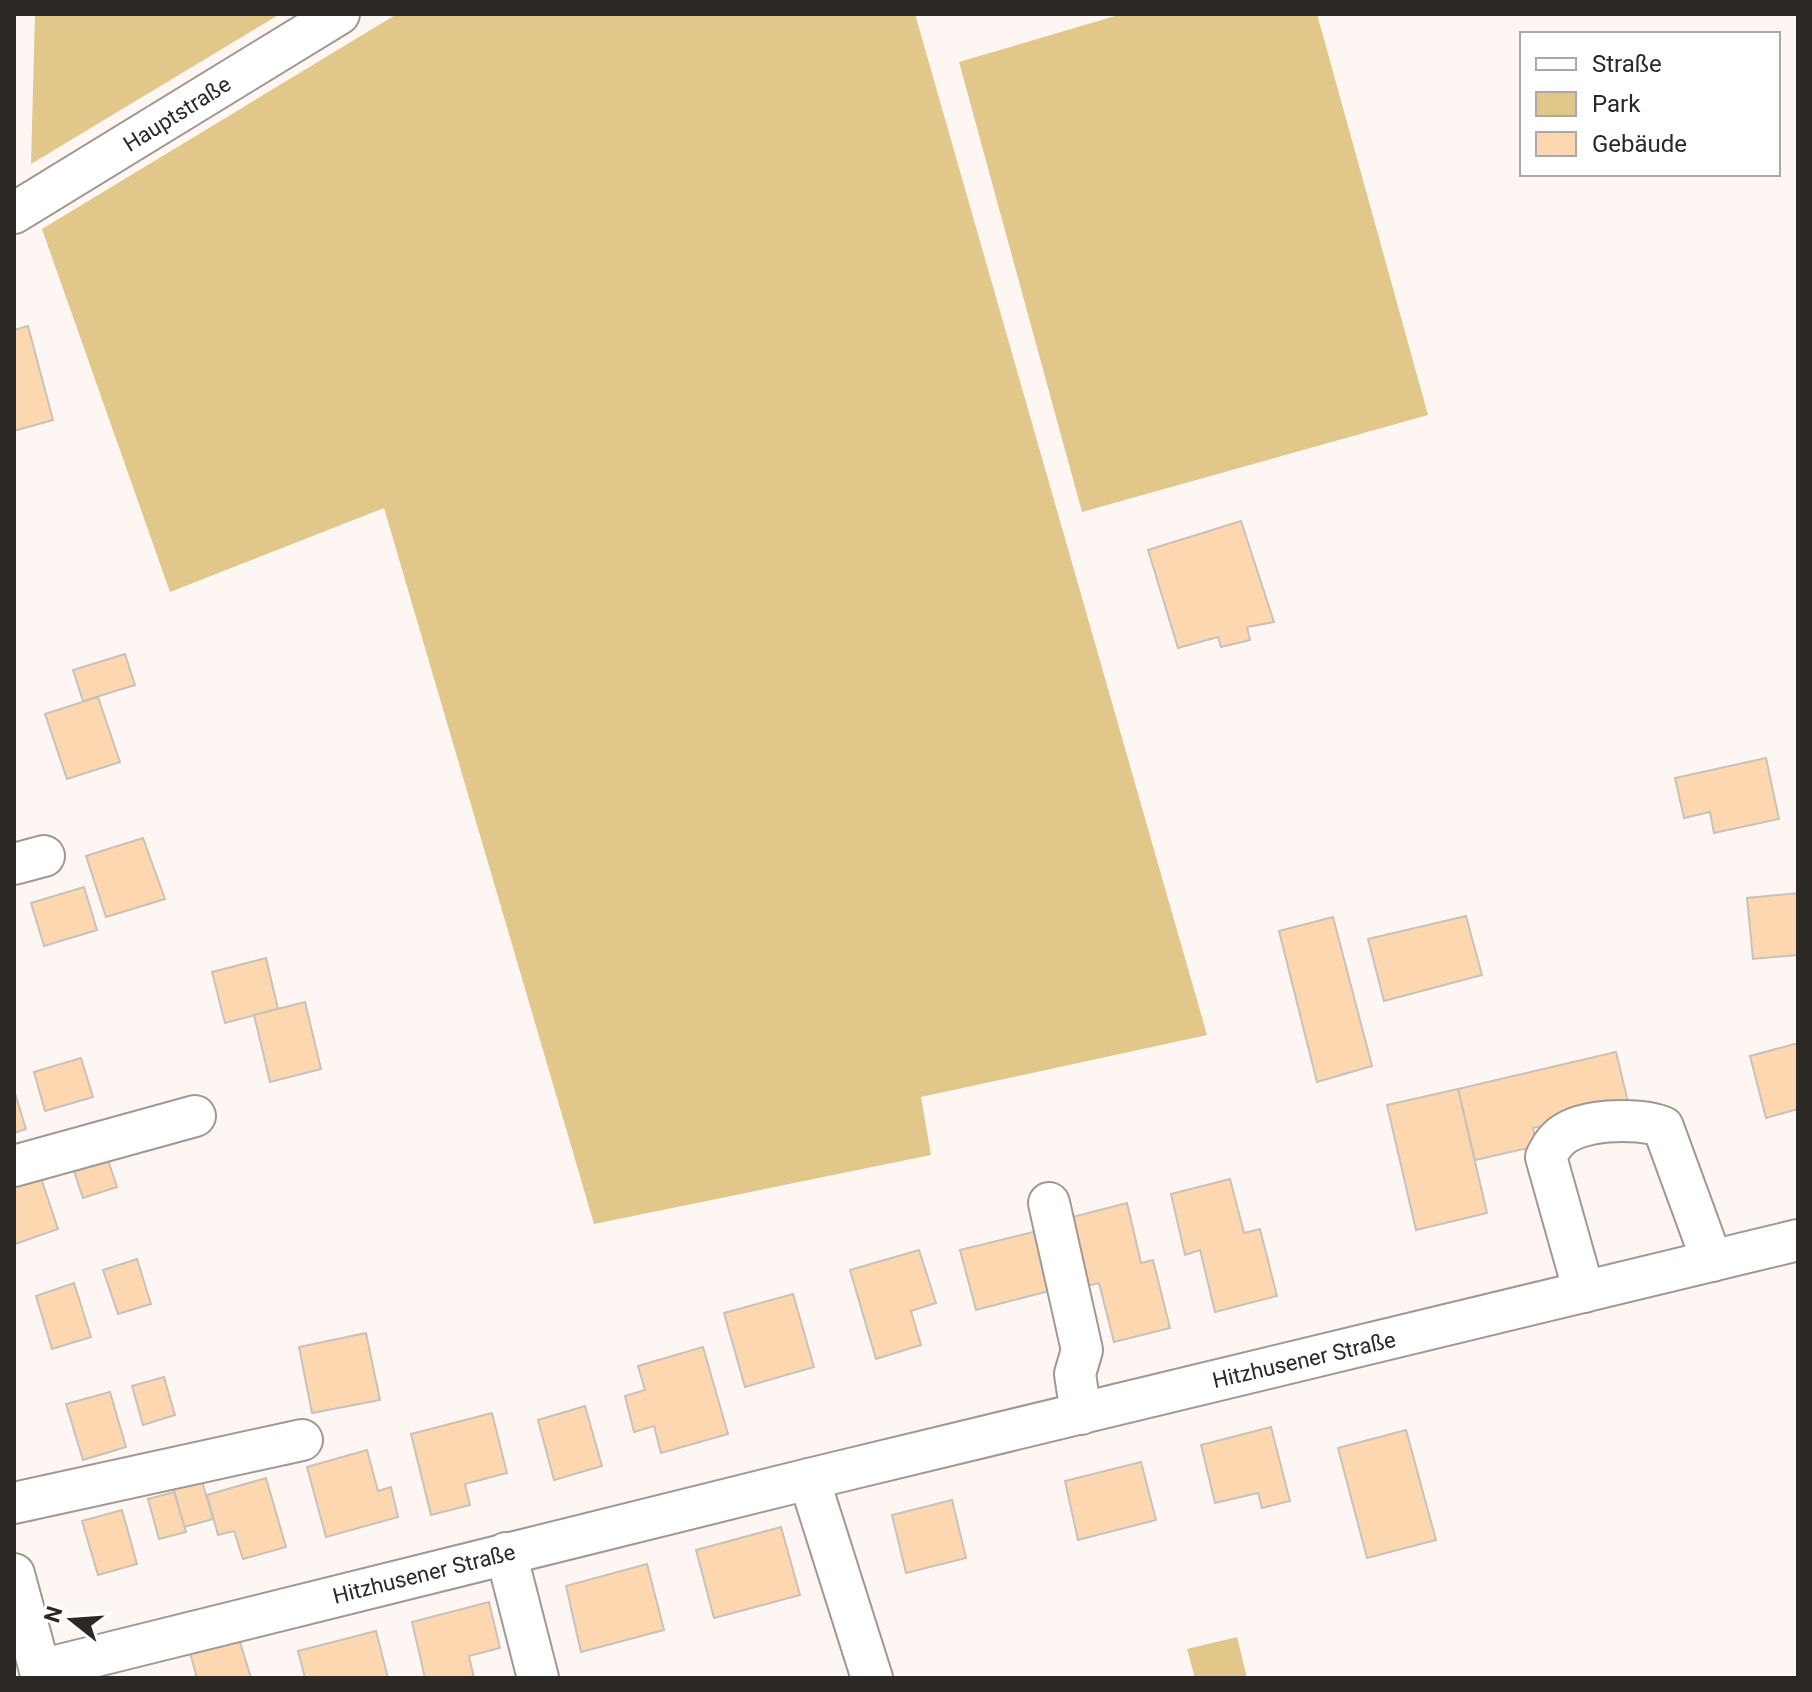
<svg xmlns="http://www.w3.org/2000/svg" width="1812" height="1692" font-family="Roboto,sans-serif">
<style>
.green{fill:#e1c78a}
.building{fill:#fcd7b0;stroke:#c9c2bb;stroke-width:2}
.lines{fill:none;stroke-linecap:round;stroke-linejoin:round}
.minor-casing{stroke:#a19893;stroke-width:44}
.minor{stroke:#fff;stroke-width:40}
.labels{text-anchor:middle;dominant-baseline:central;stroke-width:8;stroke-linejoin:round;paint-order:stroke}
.street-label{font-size:22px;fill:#2b2826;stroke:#fff}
</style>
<rect width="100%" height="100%" fill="#fef6f2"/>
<g class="green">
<polygon points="35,14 280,14 31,164"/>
<polygon points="397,14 915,14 1207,1035 921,1097 931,1155 594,1224 384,508 170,592 42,229"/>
<polygon points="1122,14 1317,14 1428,415 1082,512 959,62"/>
<polygon points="1237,1637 1247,1678 1195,1678 1187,1649"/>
</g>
<g class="building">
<polygon points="28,326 53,420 14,431 14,330"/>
<polygon points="1241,521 1274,622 1247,627 1250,640 1221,647 1218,637 1178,648 1148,550"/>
<polygon points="125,654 135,685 83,701 73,670"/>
<polygon points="98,697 120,762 67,779 45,714"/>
<polygon points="1766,758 1779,819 1714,833 1710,812 1684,818 1675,778"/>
<polygon points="143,838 165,899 106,917 86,856"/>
<polygon points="84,887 97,930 44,946 31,903"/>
<polygon points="1798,893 1798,955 1753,959 1747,898"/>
<polygon points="1466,916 1482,975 1384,1001 1368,939"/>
<polygon points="1333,917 1372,1066 1317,1082 1279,931"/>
<polygon points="266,958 278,1009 225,1023 212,972"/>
<polygon points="305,1002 321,1069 270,1082 254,1015"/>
<polygon points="1798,1043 1798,1109 1766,1118 1750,1056"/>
<polygon points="1616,1052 1629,1106 1533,1128 1537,1146 1475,1160 1458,1089"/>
<polygon points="81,1058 93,1097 45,1111 34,1072"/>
<polygon points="1458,1089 1487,1213 1416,1230 1387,1105"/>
<polygon points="14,1090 26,1129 14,1133"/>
<polygon points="106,1154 117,1187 83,1198 72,1165"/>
<polygon points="40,1175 58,1229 15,1244 14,1183"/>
<polygon points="1230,1179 1244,1233 1260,1229 1277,1296 1215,1312 1200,1250 1185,1255 1171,1194"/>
<polygon points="1127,1203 1141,1263 1153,1260 1170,1328 1114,1342 1099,1283 1078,1288 1061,1220"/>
<polygon points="1037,1231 1053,1290 976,1310 960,1250"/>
<polygon points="919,1250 936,1303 911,1311 921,1345 876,1359 850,1270"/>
<polygon points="137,1259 151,1304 118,1314 103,1270"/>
<polygon points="74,1283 91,1337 52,1349 36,1296"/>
<polygon points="793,1294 814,1367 745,1387 724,1313"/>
<polygon points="366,1333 380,1400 312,1413 299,1347"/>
<polygon points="703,1347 728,1434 661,1453 654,1426 634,1432 625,1396 645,1390 638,1366"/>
<polygon points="164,1377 175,1415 143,1425 132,1386"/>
<polygon points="110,1392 126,1447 83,1460 66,1404"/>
<polygon points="585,1406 602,1466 554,1480 538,1420"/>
<polygon points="492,1413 507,1473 465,1484 470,1505 431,1515 411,1434"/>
<polygon points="1271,1427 1290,1501 1262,1508 1258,1493 1215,1503 1201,1445"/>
<polygon points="1406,1430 1436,1540 1367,1558 1338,1448"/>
<polygon points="367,1450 378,1491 391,1487 398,1517 326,1537 307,1467"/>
<polygon points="1141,1462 1156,1520 1078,1540 1065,1481"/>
<polygon points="201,1478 213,1519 184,1527 173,1486"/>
<polygon points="266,1478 286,1547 243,1559 234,1531 218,1535 207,1495"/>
<polygon points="174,1492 186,1532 159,1539 148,1499"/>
<polygon points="952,1500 966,1558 906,1573 892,1515"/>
<polygon points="122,1510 137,1564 98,1575 82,1521"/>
<polygon points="781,1527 800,1595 714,1618 696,1550"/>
<polygon points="647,1564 664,1630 581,1652 566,1586"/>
<polygon points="489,1602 500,1648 469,1656 474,1678 425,1678 412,1622"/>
<polygon points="376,1631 388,1678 305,1678 298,1651"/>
<polygon points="239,1639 251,1678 197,1678 190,1653"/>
</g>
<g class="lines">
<g class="minor-casing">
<g id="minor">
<polyline points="14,213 339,14"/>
<polyline points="14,864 44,856"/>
<polyline points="14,1166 195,1116"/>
<polyline points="1049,1203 1082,1350 1075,1374 1081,1414"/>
<path d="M1584,1292L1546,1157C1549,1151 1552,1145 1557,1140C1577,1118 1637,1117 1663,1127L1712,1261"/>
<polyline points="809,1479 872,1678"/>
<polyline points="14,1503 302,1440"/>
<polyline points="506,1553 538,1678"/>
<polyline points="14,1574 42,1678"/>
<polyline points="40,1670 809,1479 1798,1240"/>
</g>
</g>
<use href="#minor" class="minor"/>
</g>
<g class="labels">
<g class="street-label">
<text transform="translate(177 114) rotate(-32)">Hauptstraße</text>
<text transform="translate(1304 1360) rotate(-13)">Hitzhusener Straße</text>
<text transform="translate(424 1574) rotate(-14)">Hitzhusener Straße</text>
</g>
</g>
<rect width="1812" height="1692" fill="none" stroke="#2b2826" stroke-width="32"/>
<rect x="1520" y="32" width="260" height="144" fill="#ffffff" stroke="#aaa9a8" stroke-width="2"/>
<rect x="1536" y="58" width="40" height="12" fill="#ffffff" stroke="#aaa9a8" stroke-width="2"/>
<text x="1592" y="72" font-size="24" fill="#2b2826">Straße</text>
<rect x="1536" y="92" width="40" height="24" fill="#e1c78a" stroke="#aaa9a8" stroke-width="2"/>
<text x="1592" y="112" font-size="24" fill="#2b2826">Park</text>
<rect x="1536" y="132" width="40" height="24" fill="#fcd7b0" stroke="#aaa9a8" stroke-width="2"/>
<text x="1592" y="152" font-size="24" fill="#2b2826">Gebäude</text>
<g transform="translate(72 1620) rotate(287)" stroke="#ffffff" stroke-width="6" paint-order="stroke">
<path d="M0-6L14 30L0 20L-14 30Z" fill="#2b2826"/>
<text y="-12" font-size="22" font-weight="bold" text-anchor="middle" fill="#2b2826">N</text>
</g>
</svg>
